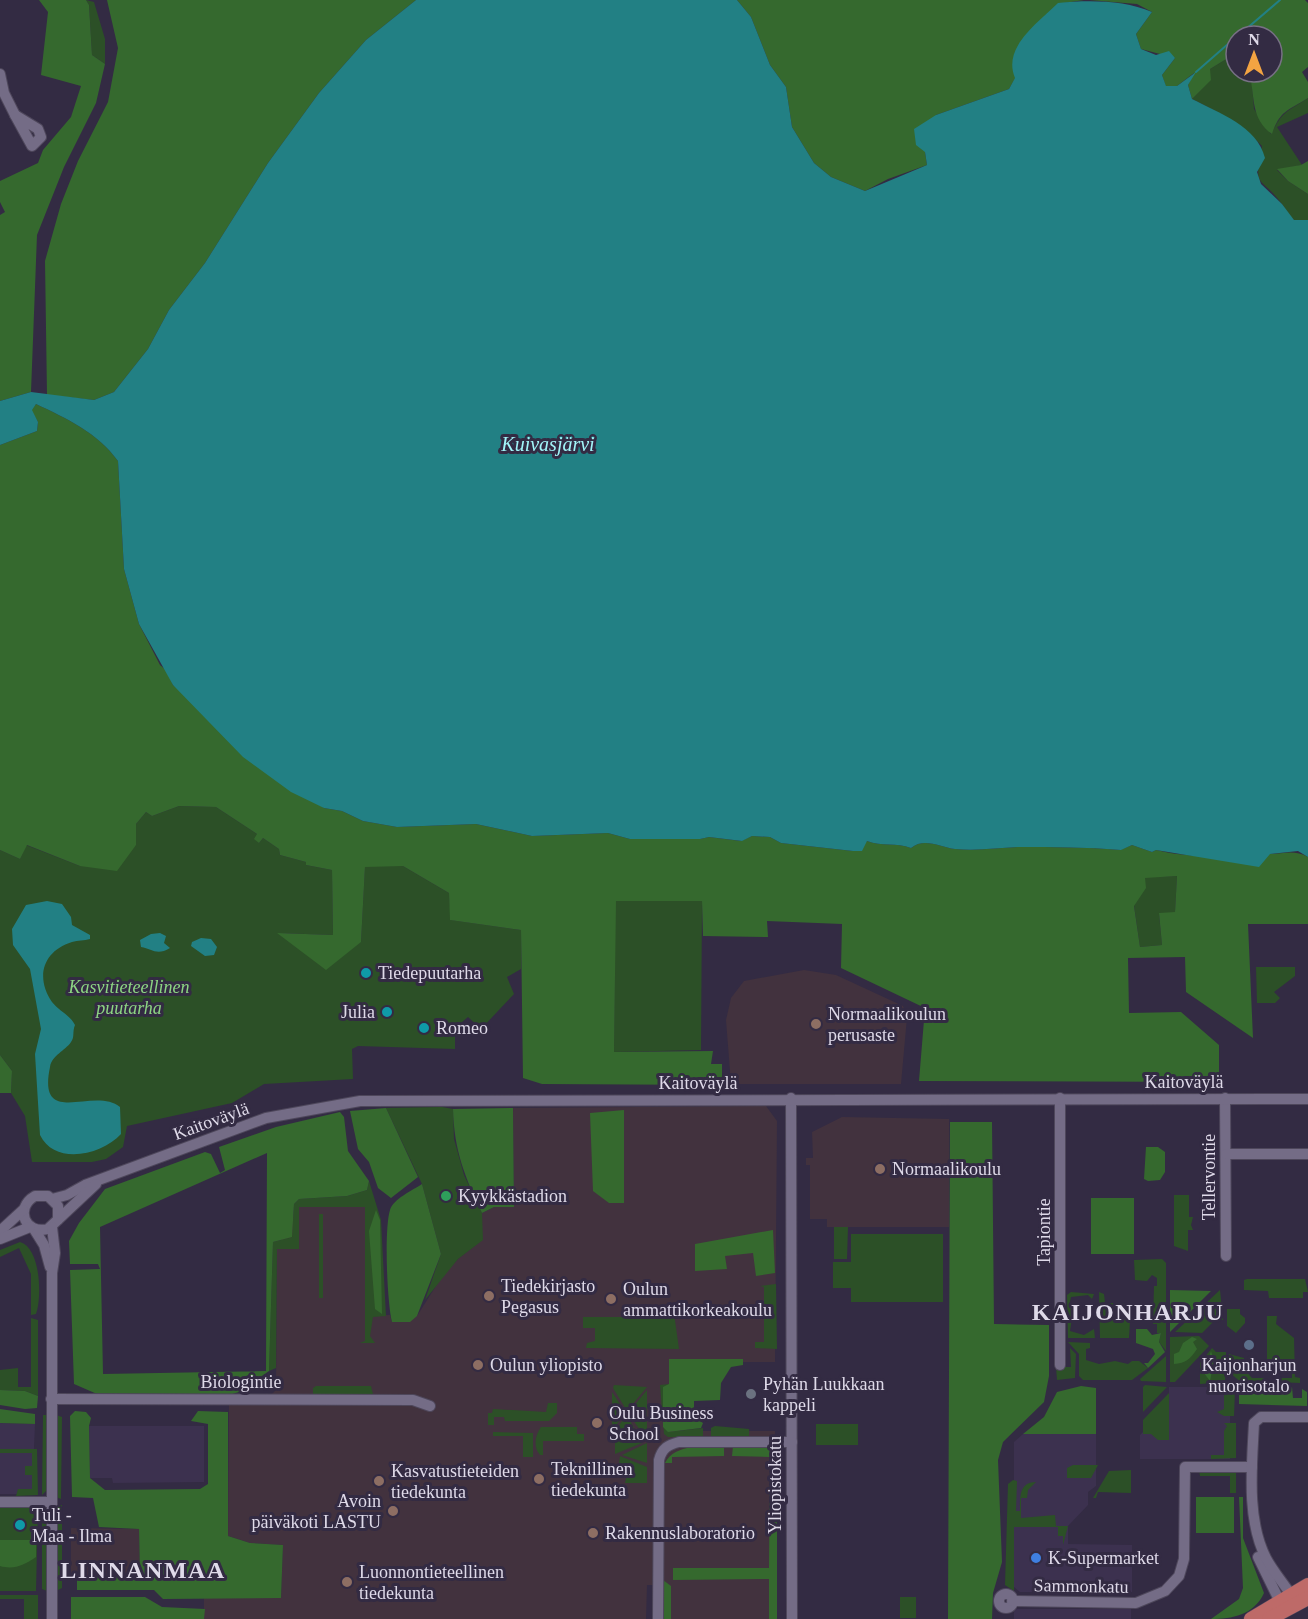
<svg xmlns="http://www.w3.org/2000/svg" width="1308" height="1619" font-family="Georgia,serif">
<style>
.built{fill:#3c314f}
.education{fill:#42323e}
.green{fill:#2c5027}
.forest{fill:#35692e;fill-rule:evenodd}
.water{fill:#228084}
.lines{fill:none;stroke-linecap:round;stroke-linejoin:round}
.stream{stroke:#228084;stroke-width:2}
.minor-casing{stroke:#4e475b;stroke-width:12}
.major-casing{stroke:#4e475b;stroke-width:15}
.minor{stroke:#746c86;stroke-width:10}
.major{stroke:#be6a68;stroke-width:14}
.culture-dot{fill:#0f9aa8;stroke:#332b43;stroke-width:2}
.education-dot{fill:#8d6e63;stroke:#332b43;stroke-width:2}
.leisure-dot{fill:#2e9e5b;stroke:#332b43;stroke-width:2}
.service-dot{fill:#5c6f8a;stroke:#332b43;stroke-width:2}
.worship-dot{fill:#6b7280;stroke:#332b43;stroke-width:2}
.shop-dot{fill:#3f7fe0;stroke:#332b43;stroke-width:2}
.labels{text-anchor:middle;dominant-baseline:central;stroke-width:6;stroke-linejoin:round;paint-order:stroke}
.poi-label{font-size:18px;fill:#dfdae9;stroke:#332b43;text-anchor:start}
.park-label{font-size:18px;font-style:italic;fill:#8dd583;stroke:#332b43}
.street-label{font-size:18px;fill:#dfdae9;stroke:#332b43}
.water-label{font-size:20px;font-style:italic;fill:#a2f5f9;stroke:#332b43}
.district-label{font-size:24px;font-weight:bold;letter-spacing:1.5px;fill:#dfdae9;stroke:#332b43}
</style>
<rect width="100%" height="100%" fill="#332b43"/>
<g class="built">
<polygon points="1169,1387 1230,1387 1230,1459 1140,1459 1140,1435 1152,1423 1169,1423"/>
<polygon points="0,1423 35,1424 32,1494 0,1494"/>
<polygon points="89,1426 204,1426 204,1482 113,1483 112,1478 90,1478"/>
<polygon points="1023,1434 1096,1434 1096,1486 1088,1492 1088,1505 1068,1526 1068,1544 1132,1545 1132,1592 1020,1592 1014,1587 1014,1442"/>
<rect x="1014" y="1609" width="117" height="10"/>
</g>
<g class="education">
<polygon points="804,970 836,975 903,1006 907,1017 901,1084 731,1084 726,1020 731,998 744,981"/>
<polygon points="766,1106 777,1121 775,1362 679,1362 680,1431 775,1431 774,1619 668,1619 667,1585 647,1585 646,1619 204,1619 204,1598 281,1598 283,1545 250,1543 228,1536 229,1395 272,1394 276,1390 277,1249 299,1207 365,1207 365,1316 390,1315 392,1322 417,1316 441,1278 458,1259 482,1240 482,1213 494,1207 514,1207 513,1108"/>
<polygon points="842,1117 949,1119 949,1227 827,1227 827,1219 810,1219 810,1165 806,1165 806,1158 813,1158 812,1132"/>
<polygon points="71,1528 139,1529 140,1577 71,1577"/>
</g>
<g class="green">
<polygon points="86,0 94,2 105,39 105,64 92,55 89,5"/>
<path d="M1236,53V72H1251L1254,109L1271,134C1283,110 1287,112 1308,98V113L1277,127L1302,165L1277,170L1288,181L1308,194V220H1294C1289,215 1286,210 1282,204C1260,174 1253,191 1262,146C1242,124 1218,112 1192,99L1210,80V69Z"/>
<polygon points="179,806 216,807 257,834 259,843 263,838 279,849 280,855 306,862 306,865 332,870 333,935 277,933 361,942 365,866 403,866 449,893 451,920 521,930 521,969 507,977 514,994 481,1029 468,1017 455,1028 455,1049 358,1046 352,1049 353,1079 264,1084 232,1103 127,1126 123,1147 106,1159 92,1162 32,1162 25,1116 11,1093 12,1071 0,1055 0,850 20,859 26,845 80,866 136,845 136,824 146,812 152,816"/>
<polygon points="1177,876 1175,913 1159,914 1162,945 1140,947 1134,905 1145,888 1145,877"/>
<polygon points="615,901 702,901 701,1050 614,1052"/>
<polygon points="1256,967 1295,967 1295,976 1274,992 1280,998 1275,1003 1257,1003"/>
<polygon points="442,1107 453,1109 454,1139 464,1175 482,1213 483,1240 458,1259 425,1300 441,1254 422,1184 386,1108"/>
<polygon points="369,1181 381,1220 386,1316 373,1317 370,1336 375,1343 360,1343 365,1341 365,1207 299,1207 299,1249 277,1249 276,1368 269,1371 273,1242 292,1237 294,1204 299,1199 347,1196 367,1190"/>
<polygon points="1174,1195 1189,1195 1189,1217 1193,1217 1191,1225 1193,1230 1188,1230 1188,1251 1174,1246"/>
<rect x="319" y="1214" width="4" height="84"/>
<polygon points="834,1227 848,1227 847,1259 834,1259"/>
<polygon points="851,1234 943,1234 943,1302 851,1302 851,1288 833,1288 833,1262 851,1262"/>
<path d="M20,1242C41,1248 42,1298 36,1314L31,1315V1274L19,1248L0,1257V1250Z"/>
<polygon points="1162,1259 1166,1263 1166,1351 1159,1342 1161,1333 1157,1333 1157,1324 1153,1324 1154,1286 1157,1286 1157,1278 1152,1275 1147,1281 1135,1280 1134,1260"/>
<polygon points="1247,1279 1305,1279 1308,1292 1303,1292 1303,1298 1269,1298 1268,1291 1244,1290 1244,1280"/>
<polygon points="776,1284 777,1349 755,1348 755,1342 764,1342 764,1287 760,1286"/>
<polygon points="1220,1290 1223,1320 1215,1320 1202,1333 1175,1332"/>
<polygon points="1071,1292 1094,1294 1092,1299 1088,1295 1071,1297 1069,1306 1073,1311 1070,1331 1084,1335 1094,1329 1095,1338 1068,1338 1067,1295"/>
<polygon points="1099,1292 1104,1294 1105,1303 1131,1303 1129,1338 1100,1338"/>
<polygon points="669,1306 673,1306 679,1349 586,1348 587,1343 595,1341 595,1328 583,1328 583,1317 638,1317 638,1313 669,1316"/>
<polygon points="1227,1309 1240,1309 1240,1314 1245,1318 1245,1323 1236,1333 1227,1326"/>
<polygon points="1267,1316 1277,1316 1276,1324 1294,1338 1295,1377 1300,1378 1300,1383 1276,1382 1276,1378 1292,1378 1292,1366 1267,1366"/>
<polygon points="31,1318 38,1320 38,1396 25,1391 0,1390 0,1370 18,1368 18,1387 31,1387"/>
<polygon points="1199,1336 1209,1346 1175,1382 1170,1382 1170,1337"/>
<polygon points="1068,1342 1090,1343 1090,1348 1086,1349 1086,1360 1099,1364 1115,1361 1128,1364 1132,1361 1139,1361 1148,1368 1132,1380 1083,1380 1079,1376 1079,1354"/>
<polygon points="1070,1348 1076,1354 1075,1378 1057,1380 1056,1367 1071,1367"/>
<polygon points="1212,1348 1216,1352 1226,1352 1225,1382 1200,1384 1200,1363"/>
<path d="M1229,1354L1244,1358C1244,1366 1246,1372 1252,1378H1265V1384H1243L1229,1372Z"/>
<polygon points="1166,1356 1166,1382 1141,1381 1140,1379"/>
<polygon points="669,1384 668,1432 703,1428 703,1437 668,1437 664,1434 660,1385"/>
<polygon points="614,1385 647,1387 627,1411 613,1388"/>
<polygon points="1145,1385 1167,1387 1143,1412 1143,1387"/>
<polygon points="316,1386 371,1386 373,1394 313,1395 313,1388"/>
<polygon points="1219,1389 1235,1390 1234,1416 1224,1416 1217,1412 1224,1409 1224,1392"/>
<polygon points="647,1390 647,1440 628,1413"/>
<polygon points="612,1392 626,1413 612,1430"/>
<polygon points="1169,1393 1169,1440 1158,1440 1151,1434 1143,1434 1143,1420"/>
<polygon points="548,1403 557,1403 557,1413 549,1421 505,1421 504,1417 494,1417 494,1425 488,1425 488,1413 492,1413 493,1409 546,1412"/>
<polygon points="43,1415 47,1415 47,1490 42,1495"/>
<polygon points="56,1415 62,1417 61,1499 56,1497"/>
<polygon points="627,1415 642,1443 615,1454 615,1430"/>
<polygon points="1224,1423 1236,1423 1236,1458 1211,1459 1211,1455 1224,1455 1224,1431 1227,1426"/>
<rect x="816" y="1424" width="42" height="21"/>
<polygon points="715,1426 749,1429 749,1436 711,1436 711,1428"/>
<path d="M541,1427H577V1434H584V1441H543V1455H540C533,1447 535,1435 541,1427Z"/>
<polygon points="493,1432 533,1433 533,1457 543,1457 523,1457 523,1436 493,1436"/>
<polygon points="647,1443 647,1463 622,1455"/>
<polygon points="0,1449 37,1449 38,1495 16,1496 18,1489 32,1489 32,1475 25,1475 25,1466 32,1466 32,1453 0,1453"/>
<polygon points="620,1456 647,1467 647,1483 625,1483 627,1475 618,1470"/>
<polygon points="1073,1465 1098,1465 1091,1478 1067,1478 1067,1468"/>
<polygon points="1199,1470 1236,1470 1236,1493 1230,1493 1230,1476 1200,1476"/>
<polygon points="1109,1471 1131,1470 1131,1493 1098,1492 1096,1498 1093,1498"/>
<path d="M1013,1480L1017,1481L1016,1511H1020C1020,1497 1019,1482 1036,1482L1028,1490L1027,1498H1021V1518L1055,1515L1056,1526H1068L1063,1545V1536H1058V1527H1014V1591L1005,1585L1008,1484Z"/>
<polygon points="62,1505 62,1588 56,1591 57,1506"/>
<polygon points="0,1506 38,1506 36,1591 0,1591"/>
<polygon points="42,1507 47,1513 47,1591 42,1589"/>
<polygon points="0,1595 38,1595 38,1619 24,1619 24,1599 0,1599"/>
<rect x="900" y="1597" width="16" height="21"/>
</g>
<g class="forest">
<polygon points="39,0 86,0 89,5 92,55 105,64 96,103 64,167 37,235 31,392 0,401 0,215 5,212 0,202 0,181 38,163 43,150 71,117 81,86 41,75 48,12"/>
<polygon points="107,0 416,0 366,40 319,93 268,163 205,263 169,310 148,349 114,392 94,400 47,395 45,261 61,204 78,161 108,102 118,48"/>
<polygon points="737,0 1084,0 1058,4 1009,89 936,115 925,152 927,165 888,179 865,191 831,177 814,163 792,127 786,87 770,65 751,17"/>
<path d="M1089,0H1305L1308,3V67L1302,72L1308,82V98C1288,111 1280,110 1272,134C1251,119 1255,99 1250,76L1251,72H1272V36H1236V53L1210,69L1211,80L1192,99L1188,85L1194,73L1177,86L1166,87L1162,75L1175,58L1141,49L1136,34L1152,12L1137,4Z"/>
<polygon points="1308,161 1308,194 1288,181 1277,169 1301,165"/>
<path d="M36,404C66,418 98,433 118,461L124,569L139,624L160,665L167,671L173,685L324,808L342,811L363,821L397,827L476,824L532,836L608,833L630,839H700L709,837L741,841L752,836L770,837L781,843L853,851L867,841C882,847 896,842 911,848C924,837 940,847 955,849C977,851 998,848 1019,847C1053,847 1087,847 1120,850L1132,845L1152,852L1156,850C1191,859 1231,856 1268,854C1283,854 1294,849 1308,857V924H1248L1253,1038L1186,992L1185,957L1128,958L1129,1013L1181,1012L1219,1045V1082L919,1081L925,1008L841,968L842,924L767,921L768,937L703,936L702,901H616L614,1052L713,1051L711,1064H722V1085L542,1084L523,1078L521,930L450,920L449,893L403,866L365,867L361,942L326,970L277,933L333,935L332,870L306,865V862L280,855L279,849L263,838L259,843L254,839L257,834L216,807L179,806L152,816L146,812L136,824V845L117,871L80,866L27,845L20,859L0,850V445L37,431L38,422L31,410ZM1177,876L1175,912L1159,913L1162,945L1140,947L1134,906L1146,888L1145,878Z"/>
<polygon points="0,1055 12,1071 11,1093 0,1093"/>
<polygon points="386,1108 418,1177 391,1198 378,1188 369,1162 358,1149 350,1111"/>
<path d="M513,1108L514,1207H494L482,1213C465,1177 454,1151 453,1109Z"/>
<polygon points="624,1110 624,1203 609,1203 593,1191 590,1113"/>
<path d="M340,1112L344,1117L348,1151L369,1181L367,1190L347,1196L299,1199L294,1204L292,1237L273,1242L269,1371L239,1392L229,1395L97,1394L74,1384L70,1270L100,1269L98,1264H70L69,1241L79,1223L105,1189L205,1152L211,1154L220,1173L225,1170L219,1147L276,1127ZM267,1153L266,1371L103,1374L100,1227Z"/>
<polygon points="950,1122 992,1122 994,1324 1049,1325 1049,1376 1044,1402 1003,1442 998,1460 1002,1562 993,1593 992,1619 948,1619"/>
<polygon points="1146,1147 1158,1147 1165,1152 1165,1172 1160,1180 1148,1181 1144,1179"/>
<path d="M422,1184L441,1254L417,1316L410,1322H392C387,1302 384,1229 390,1210C393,1199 413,1190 422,1184Z"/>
<rect x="1091" y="1198" width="43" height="56"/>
<polygon points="376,1210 380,1220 382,1314 375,1309 369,1231"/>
<polygon points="773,1230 775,1273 756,1276 753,1253 725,1256 727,1269 695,1271 695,1244"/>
<polygon points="1170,1290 1211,1291 1170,1332"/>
<polygon points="1136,1329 1147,1329 1152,1335 1161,1333 1159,1342 1165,1352 1148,1368 1144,1363 1148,1363 1155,1354 1153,1349 1136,1343"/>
<path d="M1192,1337L1197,1339L1193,1342L1197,1349C1190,1359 1186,1363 1174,1364V1354L1179,1352L1183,1343Z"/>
<polygon points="1211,1351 1213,1358 1222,1362 1224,1370 1221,1375 1213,1366 1210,1381 1204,1373"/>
<polygon points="669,1359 743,1359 743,1365 731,1367 721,1383 720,1400 694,1401 694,1417 703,1423 701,1428 668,1432 663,1427 663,1387 669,1384"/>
<polygon points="1081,1386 1096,1388 1096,1434 1023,1434 1044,1417 1057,1392"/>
<polygon points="1292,1387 1293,1398 1302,1398 1302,1389 1307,1392 1307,1406 1239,1404 1239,1388"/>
<polygon points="0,1390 25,1391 38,1396 37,1408 25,1409 0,1405"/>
<polygon points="0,1409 35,1414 35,1424 0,1423"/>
<polygon points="75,1411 86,1412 91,1418 89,1426 90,1478 105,1490 200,1489 208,1484 208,1424 191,1421 198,1411 228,1412 228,1536 250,1543 283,1545 281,1598 163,1599 154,1590 77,1590 77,1577 140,1577 139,1529 99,1527 93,1498 72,1497 70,1416"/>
<path d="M724,1446V1456L672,1457V1463H665C675,1443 705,1447 724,1446Z"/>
<polygon points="733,1446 777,1446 777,1619 769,1619 769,1579 673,1580 673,1568 769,1568 770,1457 732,1456"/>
<rect x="1196" y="1497" width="38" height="36"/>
<path d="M1239,1497H1243V1538L1264,1593C1254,1615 1232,1619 1211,1619L1239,1599L1243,1588Z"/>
<path d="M0,1540H33L36,1542V1557C24,1565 14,1570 0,1566Z"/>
<polygon points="663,1580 671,1586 671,1619 663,1619"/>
<polygon points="71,1597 145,1597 162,1607 205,1609 204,1619 71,1619"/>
</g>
<g class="water">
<path d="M416,0H737L751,17L770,65L786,87L792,127L814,163L831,177L865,191L927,165L925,152L916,145L914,129L936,115L1009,89L1015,78C1002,47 1038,23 1058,3C1089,0 1124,0 1152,12L1136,34L1141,49L1156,55L1169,51L1175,58L1162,75L1166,86H1177L1196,72L1188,85L1192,99C1219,113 1257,126 1265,158L1257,172L1261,184L1282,204L1294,220H1308V857L1298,851L1270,854L1259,867L1156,850L1152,852L1132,845L1121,850C1087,847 1053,847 1019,847C998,848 977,851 955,849C940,847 924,837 911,848C896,842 882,847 867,841L862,851H853L781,843L770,837L752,836L742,841L709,837L700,839H630L608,833L532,836L476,824L397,827L363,821L342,811L324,808L291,792L243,757L173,685L139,624L124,569L118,461C98,433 66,418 36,404L32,410L38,422L37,431L0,445V401L31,392L94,400L114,392L148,349L169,310L205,263L268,163L319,93L366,40Z"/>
<path d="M47,901L62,904L71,917L72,925L90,935V939C84,941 78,940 72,942C43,951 35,977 52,1002C59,1011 70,1015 75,1025C72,1032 75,1037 71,1042C65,1051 52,1055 50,1067C37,1129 94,1086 120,1107L121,1134C102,1155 55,1166 40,1135L35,1054L41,1029L30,969L13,945L12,929L26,905Z"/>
<path d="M160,933L166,936L164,943L170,948C157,956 152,949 141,947L140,940L151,934Z"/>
<polygon points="201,938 211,939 217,947 214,955 205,956 191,946 192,942"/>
</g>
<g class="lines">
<g class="stream">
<polyline points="1238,36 1280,0"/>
<polyline points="1196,72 1236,37"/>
</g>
<g class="minor-casing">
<g id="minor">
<polyline points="0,74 4,93 15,115"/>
<polygon points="15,115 38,129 41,137 32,146"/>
<polyline points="791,1098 792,1619"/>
<polyline points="1060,1098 1060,1365"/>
<polyline points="1225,1098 1226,1256"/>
<polyline points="1226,1154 1308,1154"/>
<polyline points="52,1199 67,1195 85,1185 266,1118 360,1101 1308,1099"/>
<path d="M58,1220V1206L48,1196H35C14,1208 25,1235 48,1229L96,1184"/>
<polyline points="34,1229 44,1245 50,1267"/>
<polyline points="0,1231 23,1210"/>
<polyline points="0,1239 30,1227"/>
<polyline points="51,1399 413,1400 430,1406"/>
<polyline points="0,1502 51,1502"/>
<polyline points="1258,1557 1283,1608"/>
<circle cx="1006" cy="1601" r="7"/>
<polyline points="1012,1601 1136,1603 1165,1591 1179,1576 1184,1559 1185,1467 1252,1467"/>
<path d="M1295,1601C1286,1586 1274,1573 1266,1558C1246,1519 1252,1465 1254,1423L1261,1417H1308"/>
<polyline points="52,1619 52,1273 55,1253 52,1227"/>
<path d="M658,1619L659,1460C662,1448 668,1445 679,1442H792"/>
</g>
</g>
<g class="major-casing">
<g id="major">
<polyline points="1251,1619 1308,1585"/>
<polyline points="1269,1619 1308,1598"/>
</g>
</g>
<use href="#minor" class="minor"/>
<use href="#major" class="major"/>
</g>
<g class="culture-dot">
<circle cx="366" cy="973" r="6"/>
<circle cx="387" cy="1012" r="6"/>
<circle cx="424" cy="1028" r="6"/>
<circle cx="20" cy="1525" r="6"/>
</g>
<g class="education-dot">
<circle cx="816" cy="1024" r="6"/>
<circle cx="880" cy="1169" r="6"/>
<circle cx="489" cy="1296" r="6"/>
<circle cx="611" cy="1299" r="6"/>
<circle cx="478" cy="1365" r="6"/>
<circle cx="597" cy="1423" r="6"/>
<circle cx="539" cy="1479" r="6"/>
<circle cx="379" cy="1481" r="6"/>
<circle cx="393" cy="1511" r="6"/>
<circle cx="593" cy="1533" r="6"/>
<circle cx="347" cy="1582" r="6"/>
</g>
<circle class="leisure-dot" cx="446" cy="1196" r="6"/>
<circle class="service-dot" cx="1249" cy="1345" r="6"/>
<circle class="worship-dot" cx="751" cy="1394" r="6"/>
<circle class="shop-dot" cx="1036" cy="1558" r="6"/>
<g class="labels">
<g class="poi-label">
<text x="378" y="973">Tiedepuutarha</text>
<text x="375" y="1012" text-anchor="end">Julia</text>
<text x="828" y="1014">Normaalikoulun<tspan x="828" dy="21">perusaste</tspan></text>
<text x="436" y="1028">Romeo</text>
<text x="892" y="1169">Normaalikoulu</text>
<text x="458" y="1196">Kyykkästadion</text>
<text x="501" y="1286">Tiedekirjasto<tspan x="501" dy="21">Pegasus</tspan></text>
<text x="623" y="1289">Oulun<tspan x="623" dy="21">ammattikorkeakoulu</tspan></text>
<text x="490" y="1365">Oulun yliopisto</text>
<text x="1249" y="1365" text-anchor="middle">Kaijonharjun<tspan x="1249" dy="21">nuorisotalo</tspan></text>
<text x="763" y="1384">Pyhän Luukkaan<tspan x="763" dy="21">kappeli</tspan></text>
<text x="609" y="1413">Oulu Business<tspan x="609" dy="21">School</tspan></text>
<text x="551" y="1469">Teknillinen<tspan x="551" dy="21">tiedekunta</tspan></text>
<text x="391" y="1471">Kasvatustieteiden<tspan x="391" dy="21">tiedekunta</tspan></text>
<text x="381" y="1501" text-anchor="end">Avoin<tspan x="381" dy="21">päiväkoti LASTU</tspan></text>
<text x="32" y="1515">Tuli -<tspan x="32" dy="21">Maa - Ilma</tspan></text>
<text x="605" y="1533">Rakennuslaboratorio</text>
<text x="1048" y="1558">K-Supermarket</text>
<text x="359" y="1572">Luonnontieteellinen<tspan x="359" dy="21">tiedekunta</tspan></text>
</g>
<g class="park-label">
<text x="129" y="987">Kasvitieteellinen<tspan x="129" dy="21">puutarha</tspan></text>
</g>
<g class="street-label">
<text x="1184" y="1082">Kaitoväylä</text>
<text x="698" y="1083">Kaitoväylä</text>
<text transform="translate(211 1121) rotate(-20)">Kaitoväylä</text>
<text transform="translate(1209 1177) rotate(-90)">Tellervontie</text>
<text transform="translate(1044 1232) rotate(-90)">Tapiontie</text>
<text x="241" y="1382">Biologintie</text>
<text transform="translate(775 1485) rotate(-90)">Yliopistokatu</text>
<text transform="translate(1081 1586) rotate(1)">Sammonkatu</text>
</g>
<g class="water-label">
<text x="548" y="444">Kuivasjärvi</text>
</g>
<g class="district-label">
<text x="1128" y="1312">KAIJONHARJU</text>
<text x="143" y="1570">LINNANMAA</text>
</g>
</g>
<g transform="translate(1254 54)"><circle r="28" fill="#332b43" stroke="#787185" stroke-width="1.5"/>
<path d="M0-4.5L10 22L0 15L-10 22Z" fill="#f3a442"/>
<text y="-9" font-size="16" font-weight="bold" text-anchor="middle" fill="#dfdae9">N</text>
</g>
</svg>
